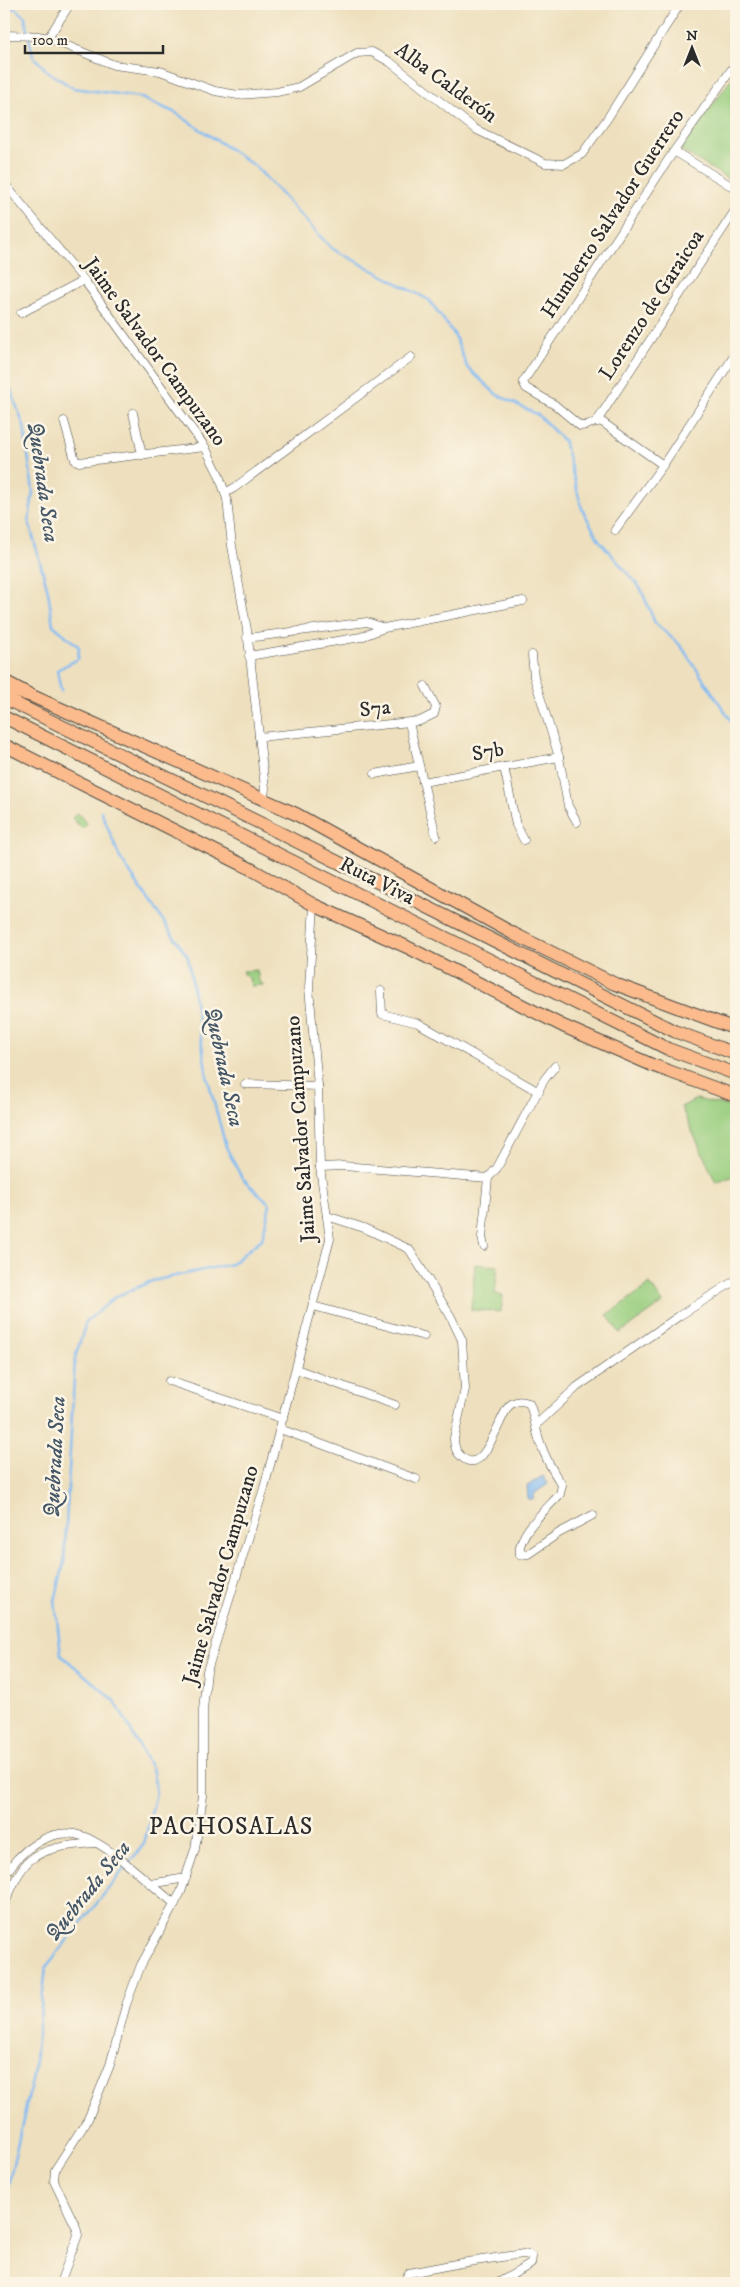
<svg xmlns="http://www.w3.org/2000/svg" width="740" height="2287" font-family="'IM FELL DW Pica',serif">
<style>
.green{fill:#99ce7f;stroke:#627c55}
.water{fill:#82bbf3;stroke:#56738f}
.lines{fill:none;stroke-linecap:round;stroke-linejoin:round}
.stream{stroke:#82bbf3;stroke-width:2.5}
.minor-casing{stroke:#484641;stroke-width:9}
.primary-casing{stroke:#484641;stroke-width:14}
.trunk-casing{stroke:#484641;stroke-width:14}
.minor{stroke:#fff;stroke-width:8}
.primary{stroke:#fbbb8c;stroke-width:12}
.trunk{stroke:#fbbb8c;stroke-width:12}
.labels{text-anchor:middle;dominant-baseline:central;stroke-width:5;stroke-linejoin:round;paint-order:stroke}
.street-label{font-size:21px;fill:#2b2b2b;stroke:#fcf5e5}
.water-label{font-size:22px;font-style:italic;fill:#455667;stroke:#fcf5e5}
.quarter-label{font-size:24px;letter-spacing:1px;fill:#2b2b2b;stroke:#fcf5e5}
</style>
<rect width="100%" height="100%" fill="#fcf5e5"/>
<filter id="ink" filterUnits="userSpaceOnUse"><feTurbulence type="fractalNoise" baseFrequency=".02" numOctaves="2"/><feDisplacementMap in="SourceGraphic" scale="10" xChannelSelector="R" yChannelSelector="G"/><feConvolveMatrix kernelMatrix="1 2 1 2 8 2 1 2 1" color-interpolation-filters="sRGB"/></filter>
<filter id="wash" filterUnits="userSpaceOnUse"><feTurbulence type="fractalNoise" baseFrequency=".0096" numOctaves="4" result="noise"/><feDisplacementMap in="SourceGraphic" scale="20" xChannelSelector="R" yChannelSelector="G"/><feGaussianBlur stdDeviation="1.12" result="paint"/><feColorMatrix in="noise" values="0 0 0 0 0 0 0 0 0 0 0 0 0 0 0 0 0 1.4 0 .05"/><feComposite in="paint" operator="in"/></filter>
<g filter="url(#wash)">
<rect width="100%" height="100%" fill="#eee0be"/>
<g class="green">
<polygon points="736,72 736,184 681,150"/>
<polygon points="78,813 87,824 82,829 72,818"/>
<polygon points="257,970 259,981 264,985 251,986 249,978 243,974 243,971"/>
<polygon points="696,1099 736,1108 736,1175 716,1183 681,1107"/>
<polygon points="475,1264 498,1266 495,1294 503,1295 501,1312 471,1310"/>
<polygon points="650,1284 663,1303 620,1333 607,1315"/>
</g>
<polygon class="water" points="543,1476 548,1484 535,1493 533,1499 528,1499 527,1486"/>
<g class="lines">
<g class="stream">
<polyline points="4,10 15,8 25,17 33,56 47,71 73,88 139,97 176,113 255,166 331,248 429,300 454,334 467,367 496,394 538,415 564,441 582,509 599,540 641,589 655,623 681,646 736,728"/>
<polyline points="4,372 24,426 33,491 29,522 48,591 53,625 79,647 78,659 57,670 61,691"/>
<polyline points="4,2193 8,2186 33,2076 46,1967 144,1844 156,1793 153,1772 115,1701 61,1655 55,1601 64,1563 75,1358 86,1322 115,1297 152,1281 231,1264 262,1239 270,1204 242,1178 226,1147 207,1076 188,957 120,858 101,811"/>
</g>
</g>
</g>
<g filter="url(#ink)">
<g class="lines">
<g class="minor-casing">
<g id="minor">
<polyline points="4,35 38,36 48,38 114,65 160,71 215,91 238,95 277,92 299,87 357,53 372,52 390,62 475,129 545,163 564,164 582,154 607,119 680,4"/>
<polyline points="48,38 70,4"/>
<polyline points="674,151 736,189"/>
<polyline points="4,183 84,280 205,447 219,475 227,499 232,546 247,630 265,788 264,798"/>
<polyline points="21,313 84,280"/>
<polyline points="133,413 142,455"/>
<polyline points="64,421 75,460 79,462 205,447"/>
<polyline points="597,421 736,209"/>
<path d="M663,465L602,422C593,420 588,427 580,426L555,405L526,388L523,382L674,151L736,63"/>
<polyline points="225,493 234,488 411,357"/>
<polyline points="615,530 663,465 736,353"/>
<polyline points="247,638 367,622 384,628"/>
<polyline points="532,655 534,677 559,757 568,806 577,822"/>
<polyline points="249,656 361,637 384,628 523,601"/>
<polyline points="409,723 436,836"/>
<polyline points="259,737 420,721 434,714 436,707 425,686"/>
<polyline points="504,767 516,825 524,840"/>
<polyline points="375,774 419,766"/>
<polyline points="423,782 559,757"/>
<polyline points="381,991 382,1014 418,1023 539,1092"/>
<polyline points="245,1084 318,1086"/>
<polyline points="320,1167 343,1166 488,1178"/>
<path d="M327,1216L364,1228L409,1249L450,1315L462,1340L465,1389L454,1438C454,1444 455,1449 458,1453C484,1485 498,1415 510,1405C516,1400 522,1401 529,1403C535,1416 535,1429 540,1442C545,1457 553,1472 562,1485L560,1494C547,1509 516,1534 520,1555L528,1554L559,1533L593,1515"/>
<polyline points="484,1246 482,1237 488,1178 497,1168 544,1080 555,1066"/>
<polyline points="313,1306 424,1336"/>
<polyline points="296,1369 395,1405"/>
<polyline points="169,1381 283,1419"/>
<polyline points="536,1425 577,1387 679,1316 736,1280"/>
<polyline points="280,1429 416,1479"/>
<path d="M4,1878C17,1852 51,1825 82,1836C109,1845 151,1885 175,1904"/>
<polyline points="150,1884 186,1878"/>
<path d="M4,1905C11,1891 17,1872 29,1861C46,1846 74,1845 95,1843"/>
<polyline points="60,2283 78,2235 76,2227 54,2181 55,2170 88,2119 110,2065 126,2005 141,1965 181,1892 195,1849 203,1796 203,1710 207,1671 264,1488 330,1239 320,1167 318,1086 309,988 314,905"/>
<polyline points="403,2283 409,2273 461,2263 523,2254 530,2255 532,2257 531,2264 498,2283"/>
</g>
</g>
<g class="primary-casing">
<g id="primary">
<polyline points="4,681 32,696 296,814 514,934 615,984 736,1029"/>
<polyline points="4,745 251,869 314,905 407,947 563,1026 652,1065 736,1096"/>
</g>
</g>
<g class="trunk-casing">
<g id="trunk">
<polyline points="4,688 32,696"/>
<polyline points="4,698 264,825 674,1031 736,1054"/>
<polyline points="4,717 668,1049 736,1074"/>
</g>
</g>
<use href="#minor" class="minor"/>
<use href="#primary" class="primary"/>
<use href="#trunk" class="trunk"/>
</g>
</g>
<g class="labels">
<g class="street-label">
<text transform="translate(446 83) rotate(36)">Alba Calderón</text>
<text transform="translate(613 214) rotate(-57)">Humberto Salvador Guerrero</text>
<text transform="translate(652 305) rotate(-57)">Lorenzo de Garaicoa</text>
<text transform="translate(155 352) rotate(54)">Jaime Salvador Campuzano</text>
<text transform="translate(375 709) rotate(-6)">S7a</text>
<text transform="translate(488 752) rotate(-10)">S7b</text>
<text transform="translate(377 881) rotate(27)">Ruta Viva</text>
<text transform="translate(301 1129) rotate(-94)">Jaime Salvador Campuzano</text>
<text transform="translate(221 1575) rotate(-74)">Jaime Salvador Campuzano</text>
</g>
<g class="water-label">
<text transform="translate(43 482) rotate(82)">Quebrada Seca</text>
<text transform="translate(224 1067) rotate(78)">Quebrada Seca</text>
<text transform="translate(55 1457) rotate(-87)">Quebrada Seca</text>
<text transform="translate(88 1891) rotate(-51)">Quebrada Seca</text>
</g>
<g class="quarter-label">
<text x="231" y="1827">PACHOSALAS</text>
</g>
</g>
<rect width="740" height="2287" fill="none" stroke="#fcf5e5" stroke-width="20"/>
<g transform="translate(692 48)" stroke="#fcf5e5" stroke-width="4" paint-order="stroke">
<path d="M0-4L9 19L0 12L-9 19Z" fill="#2b2b2b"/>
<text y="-8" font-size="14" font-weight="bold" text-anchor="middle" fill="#2b2b2b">N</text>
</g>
<path d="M25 45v8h138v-8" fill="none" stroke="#2b2b2b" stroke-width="2.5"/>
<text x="32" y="45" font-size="15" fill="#2b2b2b" stroke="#fcf5e5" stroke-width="4" paint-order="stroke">100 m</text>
</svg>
